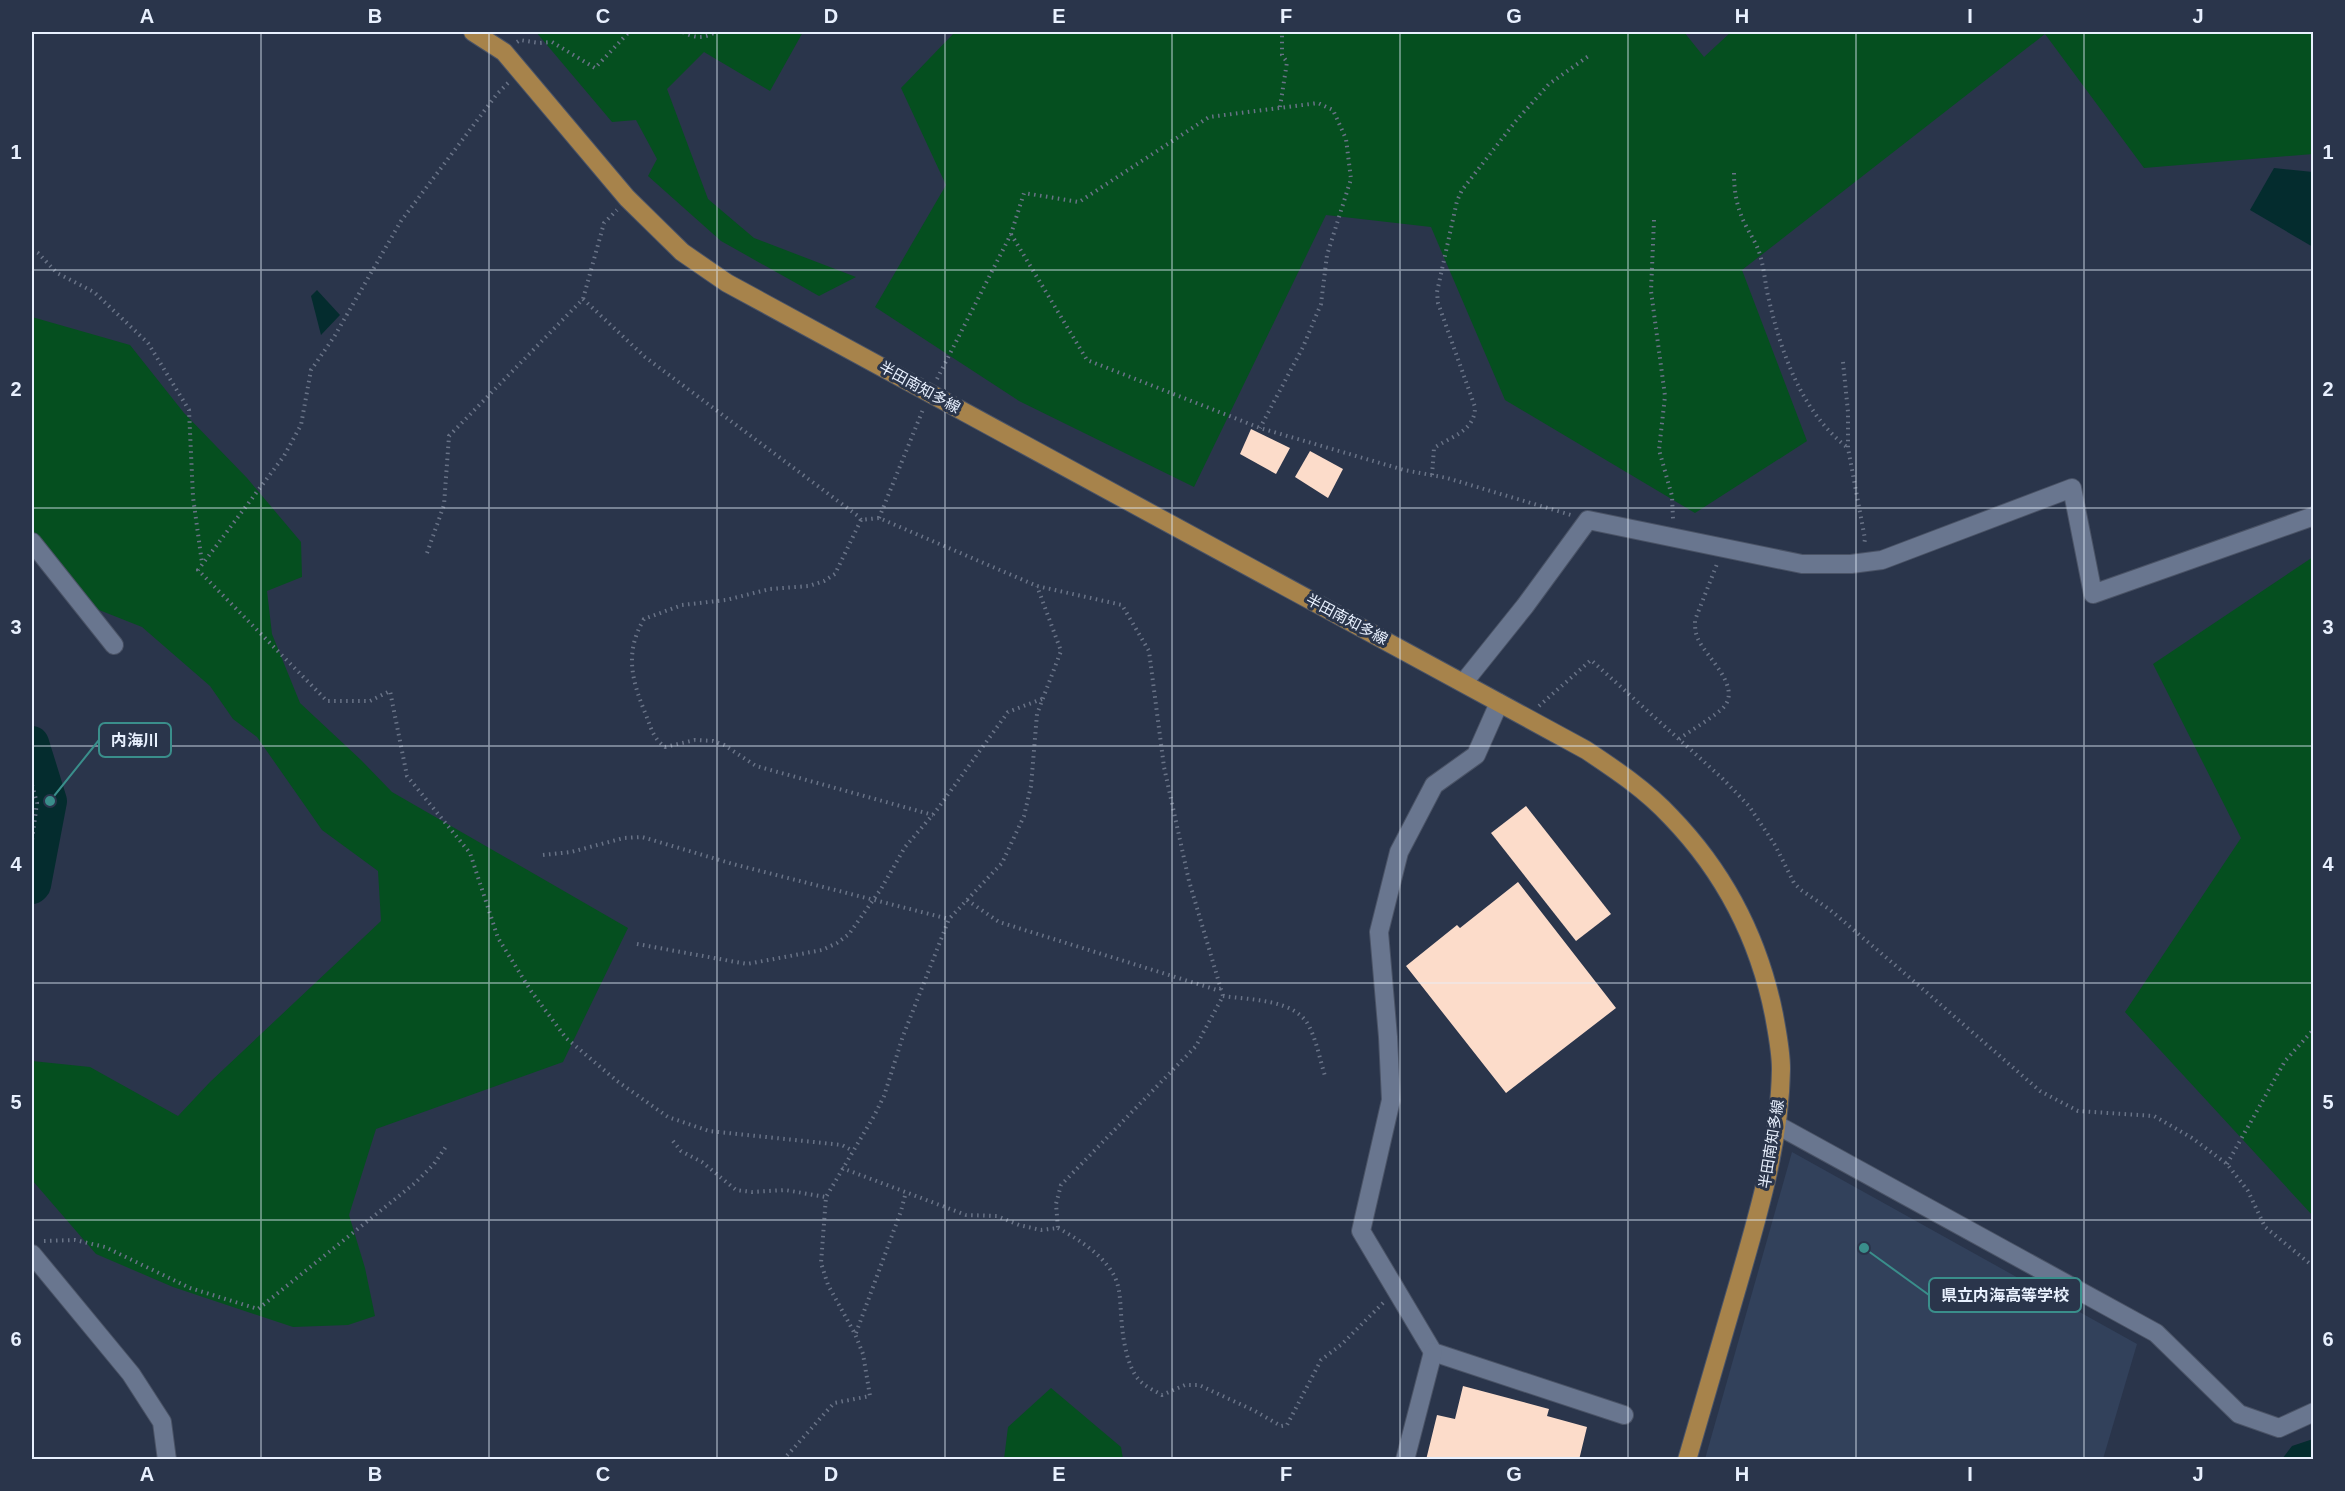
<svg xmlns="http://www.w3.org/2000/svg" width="2345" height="1491" font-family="Helvetica,'Noto Sans JP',sans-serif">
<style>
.built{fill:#32415b}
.green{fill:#054f1f}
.water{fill:#042c2e}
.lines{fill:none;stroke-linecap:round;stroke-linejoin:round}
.river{stroke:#042c2e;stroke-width:34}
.building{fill:#fcdcca}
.minor-casing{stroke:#4a5366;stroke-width:20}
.major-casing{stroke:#4a5366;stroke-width:20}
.path{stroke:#697387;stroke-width:4;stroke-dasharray:1.5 4.5;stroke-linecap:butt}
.minor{stroke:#69768f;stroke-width:18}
.major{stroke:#a7834b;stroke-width:18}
.grid{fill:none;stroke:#e8f0fe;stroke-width:1.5;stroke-opacity:0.55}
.labels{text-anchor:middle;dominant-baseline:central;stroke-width:6;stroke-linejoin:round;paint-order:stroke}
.street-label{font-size:15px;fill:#e8f0fe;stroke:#2a354b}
.leader{fill:none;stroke:#3a8e8b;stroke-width:2}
.callout-dot{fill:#3a8e8b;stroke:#2a354b;stroke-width:2}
.callout{fill:#2a354b;stroke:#3a8e8b;stroke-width:2}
.callout-label{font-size:16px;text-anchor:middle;font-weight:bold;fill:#e8f0fe}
.neatline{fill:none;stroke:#e8f0fe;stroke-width:2}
.grid-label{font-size:20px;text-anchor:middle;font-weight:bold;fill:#e8f0fe}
</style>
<rect width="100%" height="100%" fill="#2a354b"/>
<polygon class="built" points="1792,1152 2137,1344 2103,1459 1705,1459"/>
<g class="green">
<polygon points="536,32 803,32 770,91 704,52 667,89 708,199 754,238 856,277 819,296 721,241 648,176 657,159 636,120 612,122"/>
<polygon points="955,32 1684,32 1704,57 1731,32 2313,32 2313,154 2144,168 2045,34 1742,270 1807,441 1695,513 1505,400 1431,227 1326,215 1194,487 1019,401 875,307 946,185 901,88"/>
<polygon points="32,317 130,345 184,413 247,478 301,542 302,577 267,591 272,634 300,703 361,760 392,792 628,928 563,1062 376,1129 349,1215 365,1268 375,1316 348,1325 293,1327 173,1287 96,1254 32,1180 32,1061 90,1067 178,1116 210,1082 381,921 378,871 322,830 257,737 233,719 210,686 142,627 94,608 32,553"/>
<polygon points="2313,557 2313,1216 2125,1012 2241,838 2153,664"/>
<polygon points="1051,1388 1121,1447 1123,1459 1004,1459 1008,1427"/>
</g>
<g class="water">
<polygon points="2274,168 2313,172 2313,247 2250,210"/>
<polygon points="317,290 340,315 321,335 311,296"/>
<polygon points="2313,1439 2313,1459 2282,1459 2292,1446"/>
</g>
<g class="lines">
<polyline class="river" points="32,743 50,801 34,885 32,887"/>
</g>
<g class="building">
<polygon points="1251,429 1290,448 1276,474 1240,454"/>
<polygon points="1310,451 1343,469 1328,498 1295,477"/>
<polygon points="1526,806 1611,914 1576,941 1491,833"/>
<polygon points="1518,882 1616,1008 1506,1093 1406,966 1457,925 1460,928"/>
<polygon points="1463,1386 1549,1409 1547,1416 1587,1427 1579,1460 1426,1460 1437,1415 1455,1419"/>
</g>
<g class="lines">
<g class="minor-casing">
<g id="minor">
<polyline points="32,542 114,645"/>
<polyline points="1464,682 1525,606 1588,520 1802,564 1851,564 1882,560 2072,488 2093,594 2314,516"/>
<polyline points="1499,703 1476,755 1434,785 1399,852 1379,932 1388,1037 1391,1100 1361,1231 1433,1352 1624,1415"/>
<polyline points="1777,1125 2156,1333 2239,1414 2279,1428 2314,1412"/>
<polyline points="32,1254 131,1374 162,1422 167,1460"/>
<polyline points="1405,1460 1433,1352"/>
</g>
</g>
<g class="major-casing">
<path id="major" d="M473,32L504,52L627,198L682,252L727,283L1586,750C1616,770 1646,790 1671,817C1724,872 1759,940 1774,1015C1777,1032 1781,1051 1781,1069C1780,1141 1759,1212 1739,1281C1722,1341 1704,1400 1687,1460"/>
</g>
<g class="path">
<path d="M683,32C693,38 705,39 715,32"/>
<polyline points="517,42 520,40 539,43 552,42 595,68 629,32"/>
<polyline points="508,83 497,94 401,221 334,337 311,370 301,425 284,456 198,570 327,701 370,701 390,691 407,776 470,853 498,938 531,991 566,1038 617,1081 668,1117 709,1131 842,1145 853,1151"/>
<polyline points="1280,107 1287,62 1282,55 1282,32"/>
<path d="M1734,173C1734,192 1737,209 1746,226C1751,236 1757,244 1760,255C1764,268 1765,282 1768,296C1781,352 1801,412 1848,448"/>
<polyline points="1654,220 1651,291 1665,396 1659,450 1672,496 1673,519"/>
<polyline points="1011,234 1087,360 1260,428 1404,470 1447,478 1571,515"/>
<polyline points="32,250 38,253 57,273 94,292 148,343 189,410 193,497 202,563"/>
<polyline points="583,299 645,357 858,516 861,520 879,518 1037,586 1122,605 1149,651 1164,767 1189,881 1223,996 1196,1046 1061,1185 1056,1204 1058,1228 1041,1230 1019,1225 997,1216 966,1215 842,1168"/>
<polyline points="1843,362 1848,412 1848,448 1865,539 1864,545"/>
<polyline points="937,379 1011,234 1024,193 1079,202 1209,117 1318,103 1333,110 1346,139 1351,179 1327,255 1321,304 1303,347 1260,428"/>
<path d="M1432,475L1434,448C1452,436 1475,431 1475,407L1438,303L1437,292L1457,201L1462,190L1515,122L1549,84L1590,55"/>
<polyline points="879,518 924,407"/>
<path d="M861,520L835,574L824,581L809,586L770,589L726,600L682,605L644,619C624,653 632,681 646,715C651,728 653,738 665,747L695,740L713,741L724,745L756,766L933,815"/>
<polyline points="427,553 444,505 449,436 583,299 604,223 617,210"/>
<polyline points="1539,706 1591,660 1722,778 1749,806 1775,845 1794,883 1801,890 1829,909 1902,971 2040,1091 2078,1111 2154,1116 2192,1138 2227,1164 2248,1191 2265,1227 2314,1267"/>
<path d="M1679,739C1693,729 1709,720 1722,709C1744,688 1706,657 1698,639C1695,632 1695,627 1695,620L1717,564"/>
<polyline points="32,785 37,803 32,840"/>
<polyline points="543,855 571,852 624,838 642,837 733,864 949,919"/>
<polyline points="967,900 999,922 1217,990 1222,988"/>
<polyline points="637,944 747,964 822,950 837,943 849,934 881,889 905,847 936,811 1008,712 1042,699"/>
<path d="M1223,996C1250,1000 1295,999 1309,1026C1317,1042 1320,1060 1325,1076"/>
<polyline points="673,1141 681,1151 702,1162 736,1190 752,1192 785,1190 826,1197"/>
<polyline points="2227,1164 2285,1061 2314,1029"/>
<path d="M1058,1228C1078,1239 1100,1253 1112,1272C1120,1284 1120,1299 1121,1313C1122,1331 1125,1360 1136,1376C1142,1385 1153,1390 1162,1395L1185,1385H1199L1255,1411L1281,1426L1287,1425L1321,1360L1342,1344L1384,1302"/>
<polyline points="44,1241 75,1240 105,1247 190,1288 258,1309 415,1183 434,1164 447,1145"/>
<polyline points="856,1333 901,1211 906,1192"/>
<polyline points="783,1460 834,1403 870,1396 863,1354 855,1334 828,1285 821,1263 826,1197 874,1116 884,1096 903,1036 949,919 1002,863 1024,816 1031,786 1037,714 1061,651 1037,586"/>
</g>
<use href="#minor" class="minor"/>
<use href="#major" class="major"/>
</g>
<path class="grid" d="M261,32V1460M489,32V1460M717,32V1460M945,32V1460M1172,32V1460M1400,32V1460M1628,32V1460M1856,32V1460M2084,32V1460M32,270H2314M32,508H2314M32,746H2314M32,983H2314M32,1220H2314"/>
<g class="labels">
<g class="street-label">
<text transform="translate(920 387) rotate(29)">半田南知多線</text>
<text transform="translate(1347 619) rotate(28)">半田南知多線</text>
<text transform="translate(1771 1144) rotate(-81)">半田南知多線</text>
</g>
</g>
<path class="leader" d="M50 801L99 740M1864 1248L1929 1295"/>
<g class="callout-dot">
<circle cx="50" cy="801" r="6"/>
<circle cx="1864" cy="1248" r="6"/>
</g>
<g class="callout">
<rect x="99" y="723" width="72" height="34" rx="6"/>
<rect x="1929" y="1278" width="152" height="34" rx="6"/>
</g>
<g class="callout-label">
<text x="135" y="746">内海川</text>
<text x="2005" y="1301">県立内海高等学校</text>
</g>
<rect width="2345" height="1491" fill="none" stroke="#2a354b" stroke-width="66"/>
<rect x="33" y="33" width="2279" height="1425" class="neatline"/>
<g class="grid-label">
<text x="147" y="23">A</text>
<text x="375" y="23">B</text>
<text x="603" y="23">C</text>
<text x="831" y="23">D</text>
<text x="1059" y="23">E</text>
<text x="1286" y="23">F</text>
<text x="1514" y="23">G</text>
<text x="1742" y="23">H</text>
<text x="1970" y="23">I</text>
<text x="2198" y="23">J</text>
<text x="16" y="159">1</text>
<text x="2328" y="159">1</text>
<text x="16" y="396">2</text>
<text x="2328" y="396">2</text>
<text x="16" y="634">3</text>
<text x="2328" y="634">3</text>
<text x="16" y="871">4</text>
<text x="2328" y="871">4</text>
<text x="16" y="1109">5</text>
<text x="2328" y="1109">5</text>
<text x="16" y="1346">6</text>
<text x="2328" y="1346">6</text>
<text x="147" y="1481">A</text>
<text x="375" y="1481">B</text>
<text x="603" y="1481">C</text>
<text x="831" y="1481">D</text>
<text x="1059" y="1481">E</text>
<text x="1286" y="1481">F</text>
<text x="1514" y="1481">G</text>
<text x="1742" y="1481">H</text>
<text x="1970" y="1481">I</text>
<text x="2198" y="1481">J</text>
</g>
</svg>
